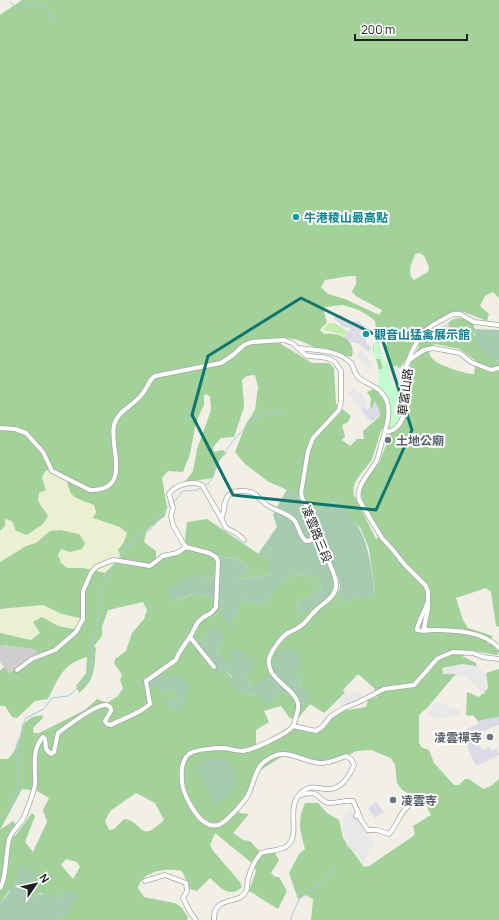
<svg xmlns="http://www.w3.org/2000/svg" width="499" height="920" font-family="Manrope,'Noto Sans TC',sans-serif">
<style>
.residential{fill:#dedddd}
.religious{fill:#cecece}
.farmland{fill:#eaf0d1}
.grass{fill:#c2edaa}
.forest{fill:#a2d299;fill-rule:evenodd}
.cemetery{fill:#a6cbb1}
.park{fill:#c2fccf}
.parking{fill:#e8e8e8}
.plaza{fill:#dcdae7}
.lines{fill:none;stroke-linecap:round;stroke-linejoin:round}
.stream{stroke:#a5cbe1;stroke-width:1}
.minor-casing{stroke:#a7a7a7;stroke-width:5.5}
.minor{stroke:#fff;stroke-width:4}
.marked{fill:none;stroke:#0f766e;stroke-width:3;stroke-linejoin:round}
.culture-dot{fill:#0f9aa8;stroke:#fff;stroke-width:1.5}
.worship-dot{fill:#6b7280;stroke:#fff;stroke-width:1.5}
.labels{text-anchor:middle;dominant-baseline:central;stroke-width:4;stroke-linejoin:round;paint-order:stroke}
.culture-label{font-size:12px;font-weight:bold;fill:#0d838f;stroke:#fff;text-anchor:start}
.street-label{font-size:12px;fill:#202020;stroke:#fff}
.worship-label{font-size:12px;font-weight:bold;fill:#5b616d;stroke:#fff;text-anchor:start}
</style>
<rect width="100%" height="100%" fill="#f1efe6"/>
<polygon class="residential" points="448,323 452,336 446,339 439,335 437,329"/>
<polygon class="religious" points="4,645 33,649 42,654 9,673 0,662 0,647"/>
<g class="farmland">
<polygon points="53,469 67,476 73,496 94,505 96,512 94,518 120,527 127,533 124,542 118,550 121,557 105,573 84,568 67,568 61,563 58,555 61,549 50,531 36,543 26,546 0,561 0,531 5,526 5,519 12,521 48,516 38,501 39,493 46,490 42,478 45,471"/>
<polygon points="43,605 62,614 83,619 80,630 58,626 40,633 32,640 0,634 0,609"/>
</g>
<polygon class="grass" points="329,323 335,323 347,331 344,336 338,333 323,330"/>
<g class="forest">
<path d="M22,0H499V298L493,292L485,296L480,306L489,314L487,321L464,312L455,311L430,325L431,330L437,329L439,335L446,339L452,336L448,323C458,314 463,319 473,324L475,329L474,335L497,361H499V627L496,626L491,592L486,588L456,598L463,620L468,628L493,636L487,643L499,647V652L497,655L474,651L462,656L476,663L477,671L467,668L453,677L429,706L419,715V742L421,747L429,750L434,763L454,785H459L465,779H469L483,789L491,786L499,779V920H311L313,899L305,895L298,899L289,873L299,854L305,849C300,830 297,822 305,803H318L327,813L339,820L343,838L364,867L369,866L412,837L415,834L413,826L431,815L425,803L402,790L397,783L395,765L391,758L371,750L356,751L339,761L307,762L283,756L259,771L249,792L237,805V810L240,813L249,814L233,833L243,840L250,841L262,854L275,853L279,860L271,873L275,877H279L287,891L278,909L249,891L256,871L253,864L215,833L210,845L214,852L240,882L242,887C229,899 220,887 210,878L197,891L190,889L182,871C167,868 143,870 138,888L144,897L175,903L181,907L188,917L187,920H57L64,894L60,899L41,893L30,898L20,878C11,885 7,895 0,904V759H8C17,749 21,739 22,725L32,717L43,715L42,719L33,728L34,733H39L85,710L97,699L107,703L118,696L123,688L120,680L122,675L114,663L115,659L126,651L132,633L144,619L147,610L143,602L108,610L102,627V636L94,646L96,648C94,668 96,679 79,693L76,686L86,673L87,657C62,664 59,678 48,699L35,701L17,718L12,717L5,706H0V671L4,667L9,673L41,654L33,649L4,645L0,647V633L31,640L40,633L33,622L42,617L58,626L79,630L83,619L62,614L43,605L0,609V562L26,546L36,543L50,531L60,530L79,534L85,543L82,549L70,552L61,549L58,555L61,563L67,568H84L105,573L121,557L118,550L124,542L127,533L120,527L93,518L96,512L94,505C75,497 68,499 67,476L53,469L45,471L42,478L46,490L39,493L38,501L48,516L43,524L27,535L16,531L12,521L5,519V526L0,531V15ZM420,253L424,256L429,267L428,272L414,280C406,273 412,263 415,254ZM349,276H356V284L352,292L357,297L382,310L379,315L345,299L328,294L321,287L325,280ZM342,305C356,308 365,312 375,321L376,329L388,340L385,348L391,365L400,368L405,361L415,343L419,346C407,369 405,376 409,402L405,405L392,385L387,364L381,356L378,339L375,336L373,350L377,362L381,378L378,387L367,392L371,398L370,409L379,412L380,416L363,431L364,439H357L350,446L342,440L345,436L342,425L348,422L351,416L336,404L334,368L329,363H312L281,344V340C294,335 305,344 317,348C329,351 340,354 352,357C356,339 340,332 324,334L320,330L322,327L327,323L324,312L325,307ZM435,344L460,349L476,361L474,374C466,374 441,366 435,361C430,358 429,353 429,347ZM255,375L258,387L255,410L246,424L235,452L245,464L269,482L297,494L306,511H313L336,501L361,529L369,549L375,594L344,602L336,593L299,615L297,603L322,589L318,578L298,574L281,580L262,606L243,599L230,627L211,597L193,594L173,602L197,575L209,578L221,573L219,556L242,561L249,570L237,579L269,575V561L207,519L187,522L184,548L156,560V551L144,542L147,530L165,516L167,507L162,478L168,471L183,472L190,454L196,422L204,405V395L207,394L210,397L211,410L197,449L193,471L185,482L213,478L219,460L226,454L223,450L214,452L213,447L221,438L234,437L244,407L242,380L247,376ZM382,428L390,434L380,461L362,486L360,491L363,501L382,535L376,539L354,495C351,479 365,472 372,459C376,449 378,438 382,428ZM206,637L219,645L217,654L246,676L251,687L277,692L273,701L255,693L250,695L243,691L225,670L195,643ZM294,672L299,676L300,687L305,703L302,704L292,689L276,673ZM358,674L374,688L377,697L368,700L366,707L342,711L315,731L289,728L281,736L256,746V730L269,722L264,711L281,706L289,717L296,721L310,704L324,713L345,693L343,690ZM158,686L188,688L170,708L167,700L177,697L173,689L164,694ZM22,789L37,791L49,798L43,810L47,822L33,852L25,842L35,816L32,813L15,836L12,835L17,827L13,821L0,830ZM136,793L155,803L164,820C138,845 144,821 124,819L114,829L109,830L105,821L110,811ZM66,859L77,862L80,867L73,879L61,865Z"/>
<polygon points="499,669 499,723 481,725 473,715 469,716 466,715 467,692 479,697 488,688 486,673"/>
</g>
<g class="cemetery">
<path d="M475,329L499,330V361C486,357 473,343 475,329Z"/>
<polygon points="287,489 297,494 306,511 322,554 335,579 331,597 299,616 297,603 322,589 318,578 298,574 282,580 262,606 243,599 230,628 211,597 192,594 173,602 167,588 197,574 209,578 220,574 218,556 242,561 249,570 238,579 269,575 269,561 258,554 277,527 273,515"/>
<path d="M336,501C369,530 369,554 375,595L344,602L336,593L340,589C340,574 330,562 324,548C319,537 316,523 313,511Z"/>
<polygon points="212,626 225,636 219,645 217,654 229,662 231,651 238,648 253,662 252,670 246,676 251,687 271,675 288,694 277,692 273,701 270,703 255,693 250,695 243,691 235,691 230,682 232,677 225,670 216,674 214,666 195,643 206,637"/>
<path d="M285,647L293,651L301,658V665L295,672L299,676L300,687L311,695L305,703L302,704C294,689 278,680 272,664Z"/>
<polygon points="178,676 184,678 188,688 183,711 170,708 166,700 177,697 173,689 164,694 158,687 150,687 146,683 152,677"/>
<polygon points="215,758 228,761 232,766 236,779 231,793 216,804 197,766 207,759"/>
<path d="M19,865L33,870L36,874L27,892L30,898C44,892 46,892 60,899L64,894L70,891L76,896L66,915L58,917L57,920H0V904L8,894L12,884L19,878L17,870Z"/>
</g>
<path class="park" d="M374,341H379C378,356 384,355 387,366C389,373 390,379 393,386C395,386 398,387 399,388C409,395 401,422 393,429L388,428L391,414L388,400L378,386L379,370L383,368L380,359H376L374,355Z"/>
<g class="parking">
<polygon points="360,350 369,357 368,359 374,364 371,370 361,363 362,361 357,357"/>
<polygon points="397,365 401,375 399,377 400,380 393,383 388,371"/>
<polygon points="354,387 368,402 361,409 347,394"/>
<polygon points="462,664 476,666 483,671 486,678 485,694 480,692 474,683 465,677 453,674 443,674 442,668"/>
<polygon points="353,691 358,691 364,697 342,706 337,702 344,693 348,696"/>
<polygon points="436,701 460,711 460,714 451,717 434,718 428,715"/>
<polygon points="351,809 367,832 369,832 368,836 375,845 370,849 363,864 357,853 347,846 346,843 348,841 341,827 344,826 341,815"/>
</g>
<g class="plaza">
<polygon points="343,315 345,323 358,321 365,326 359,334 366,339 366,343 371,347 370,353 357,343 353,343 344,337 347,331 349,331 351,328 343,327 338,322 335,321 334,317"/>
<polygon points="375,401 380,412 379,416 371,422 361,410 364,407 367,409 372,408"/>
<polygon points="499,717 499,725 483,731 484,735 477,738 482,750 489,747 491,751 497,748 499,755 476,766 460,732 480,723 479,720 481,720"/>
<polygon points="376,802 384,812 375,818 368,808"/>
</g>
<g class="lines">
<g class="stream">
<path d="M10,2L18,9C24,4 38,0 45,7C48,9 49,15 50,19L58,22"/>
<path d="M205,486C213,481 213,473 217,465C224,451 247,421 262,415C269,412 278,413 284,413"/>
<polyline points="174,502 183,491 197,490 202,487"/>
<path d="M118,559L126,548L134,543L139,533C142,532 146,532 149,530C158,524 160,512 170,505"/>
<polyline points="0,608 3,608"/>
<polyline points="0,819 10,809 18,789 19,781 16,746 23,730 24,722 26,718 44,709 52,698 68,696 71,694 88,677 90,671 92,658 90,646 98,627 99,599 102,587 116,561"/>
<polyline points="291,920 291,917 300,898 323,882 331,874 334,867"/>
</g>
<g class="minor-casing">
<g id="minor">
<path d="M299,348C317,351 337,349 351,363C354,367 354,373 358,377C364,383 375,385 381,392C394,405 387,426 382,442C380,448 379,456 376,462C369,474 356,485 359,500L382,538L393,550L405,565L425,585L428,591V608L424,628L428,630"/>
<polyline points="409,360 424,350 433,348 460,353 471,362 491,370 499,368"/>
<path d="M0,428L15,429L26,433L43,452L52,471L90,490C133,491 109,448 114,425C118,410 135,405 143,393C148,387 148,381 155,376L221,363L233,355L244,345L252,342L284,340L292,343L307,356L322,357L330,359L335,362L341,371V401L339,410L313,438L308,451L301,493C302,501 307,506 311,513C315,522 316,532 319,541C324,554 335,570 336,583C338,596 323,603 315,611C311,615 307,621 302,625C298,629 293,630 288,633C281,637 273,649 270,656C262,678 295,687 298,704C299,709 297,713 296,717C295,720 294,724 293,726C288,734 252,750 243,751C237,751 231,749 224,748C216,748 196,749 189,754C180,761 181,778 183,788C186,798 196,818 206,823C209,825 214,826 218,825C226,823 244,802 248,795C256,779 254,764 274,756C289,749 306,763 321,763C330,763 338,759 346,756L351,759L354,765C350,775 341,790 328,789C318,789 311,784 302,792C284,807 302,833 287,846C281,851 269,850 261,853C255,860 250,871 248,879C247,883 248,888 246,891C240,906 213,894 214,920"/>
<path d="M385,432C403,431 407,409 406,394C405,388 403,382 404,376C407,362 414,345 422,334C430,324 443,320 453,314H460L474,322L499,325"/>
<polyline points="221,518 226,528 236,533 244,540"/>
<path d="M427,604L418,625L417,630C422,632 428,630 433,630C454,630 484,631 499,648"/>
<polyline points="190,637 214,667"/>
<polyline points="17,670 32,659 55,650 76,632 83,619 83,591 91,573 96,567 110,561 114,560 150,566 163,556 177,553 186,547"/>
<polyline points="293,726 316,731 322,727 331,716 344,708 359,702 384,689 414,685 437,659 443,656 453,652 473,653 483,657 499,659"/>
<path d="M300,795C322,788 318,803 330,803C338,803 345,800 353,801L358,812L356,816"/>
<path d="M358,812L361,820L368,830H377L389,834C398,825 401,807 414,803"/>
<polyline points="145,881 165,875 186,883 187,891 183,898 190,912 196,920"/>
<path d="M0,888C6,882 6,851 9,840C11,831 20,825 24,817C26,813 35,788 35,785C36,770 31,749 43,737L45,739L46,749L51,754L54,752L58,733C66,727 96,705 105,705C109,705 111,707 111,711L105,721L107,724L111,725C124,718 139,714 150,704L146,681L176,660C179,650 186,644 191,635C194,631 195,625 199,621C205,614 210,617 216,607L218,561L216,557L209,553L186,547L183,543L173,525L171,516L173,508L169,494C175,485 192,480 202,485L221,518C226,511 222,502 229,495C235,489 248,490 255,494C259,497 262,502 267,505C275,511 286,512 294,520C299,526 299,536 306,541L319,539"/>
</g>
</g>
<use href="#minor" class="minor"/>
</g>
<path class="marked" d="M301,298L382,338L412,430L376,510L233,495L192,415L208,356Z"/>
<g class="culture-dot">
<circle cx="296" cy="217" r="4"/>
<circle cx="366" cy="334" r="4"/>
</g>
<g class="worship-dot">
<circle cx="388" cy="440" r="4"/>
<circle cx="490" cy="737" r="4"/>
<circle cx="393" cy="800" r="4"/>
</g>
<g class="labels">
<g class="culture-label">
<text x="304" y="217">牛港稜山最高點</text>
<text x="374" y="334">觀音山猛禽展示館</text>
</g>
<g class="street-label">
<text transform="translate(405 392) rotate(-83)">華富山路</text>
<text transform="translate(317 534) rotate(68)">凌雲路三段</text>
</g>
<g class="worship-label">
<text x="396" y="440">土地公廟</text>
<text x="482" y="737" text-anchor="end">凌雲禪寺</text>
<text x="401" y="800">凌雲寺</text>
</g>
</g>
<g transform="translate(36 884) rotate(56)" stroke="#ffffff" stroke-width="3" paint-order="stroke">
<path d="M0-3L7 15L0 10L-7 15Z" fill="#202020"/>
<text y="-6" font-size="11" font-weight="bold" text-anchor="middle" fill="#202020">N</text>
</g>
<path d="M355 34v6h112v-6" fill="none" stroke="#202020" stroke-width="2"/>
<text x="361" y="34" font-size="12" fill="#202020" stroke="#ffffff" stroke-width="3" paint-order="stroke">200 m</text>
</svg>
